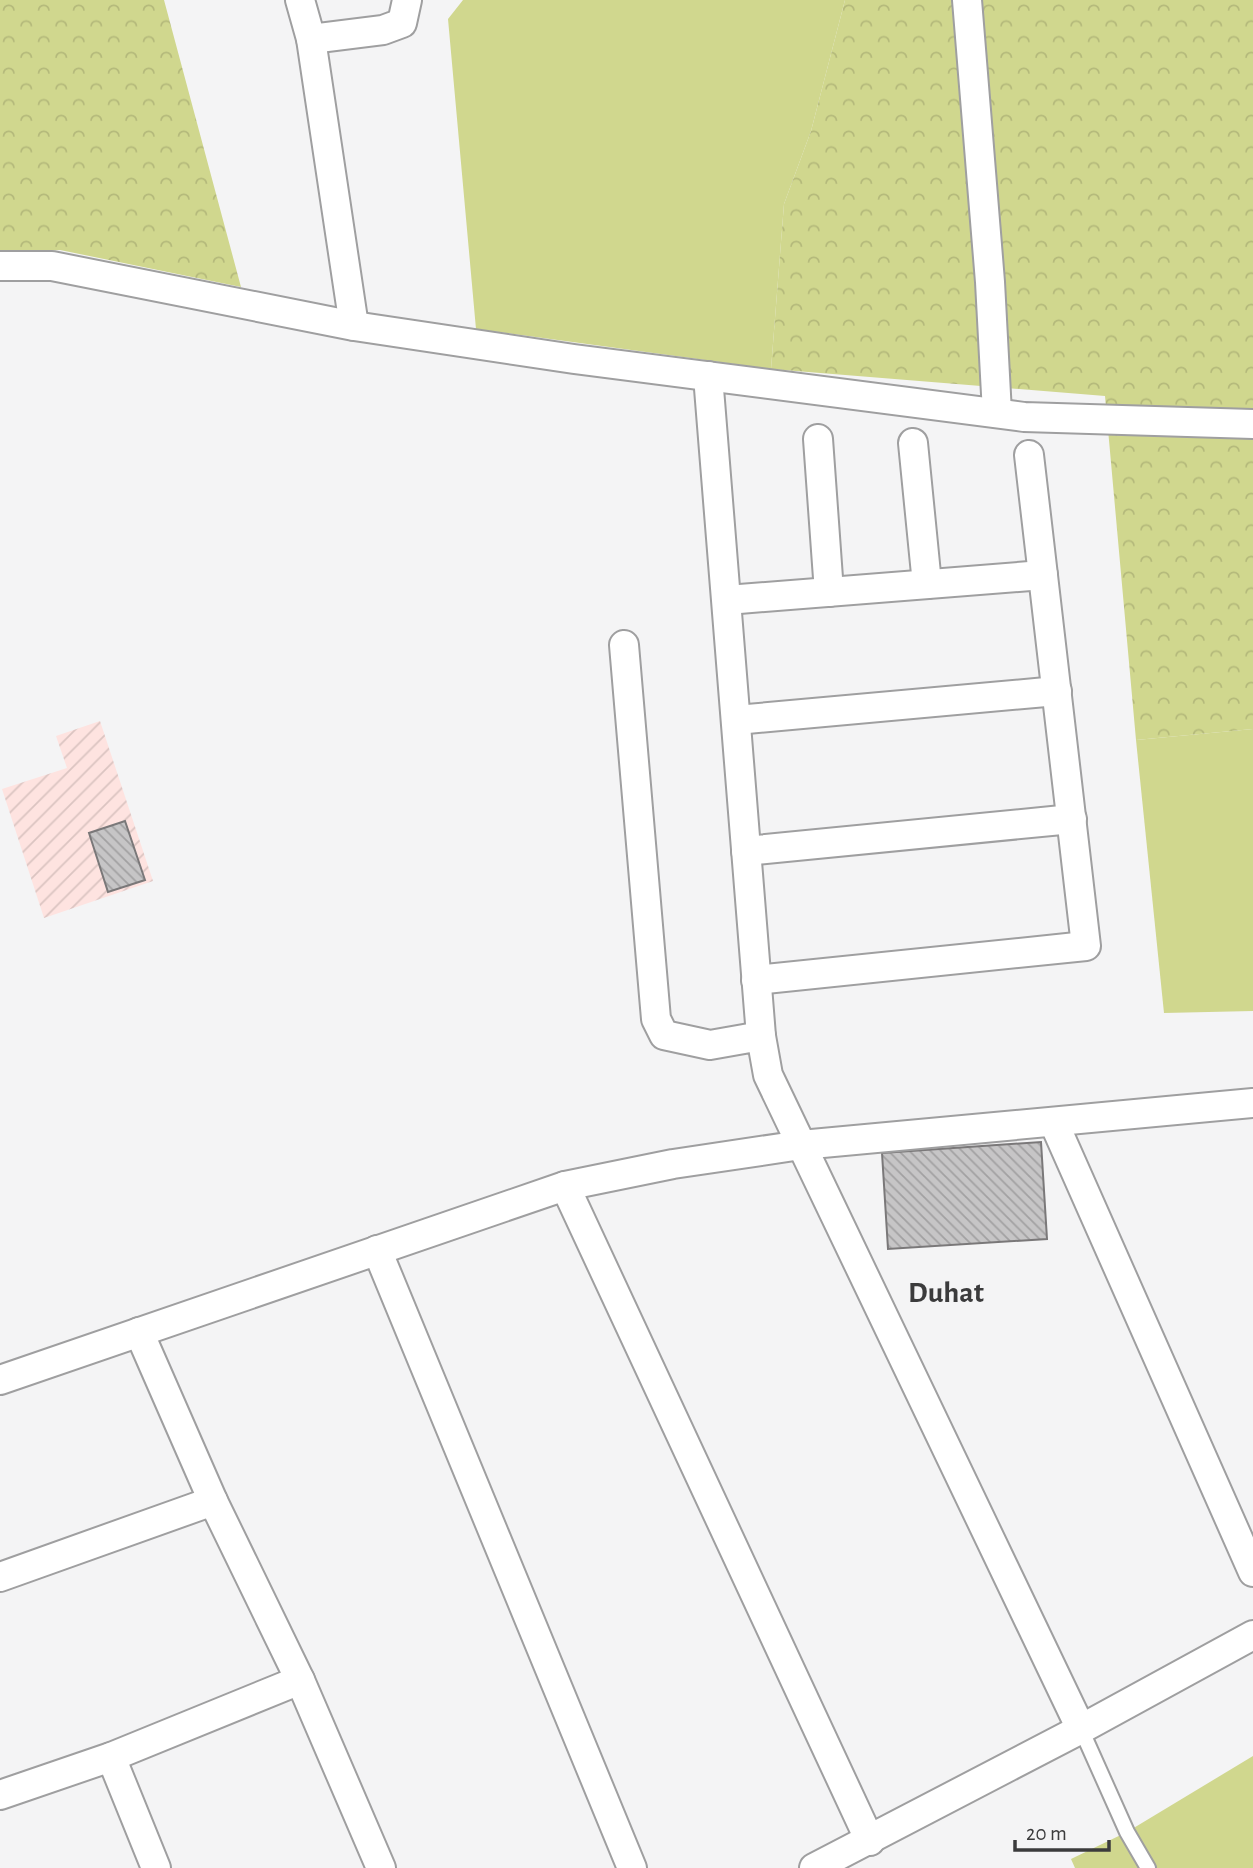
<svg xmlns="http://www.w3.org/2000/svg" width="1253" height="1868" font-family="'Alegreya Sans',sans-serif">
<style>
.industrial{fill:url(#industrial-furrows)}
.grass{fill:#d0d78e}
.forest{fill:url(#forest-crowns)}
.building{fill:url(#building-back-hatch);stroke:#7a7879;stroke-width:2}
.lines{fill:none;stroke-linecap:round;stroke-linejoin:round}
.lane-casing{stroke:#9f9fa0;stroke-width:18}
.street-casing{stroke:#9f9fa0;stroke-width:32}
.lane{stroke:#fff;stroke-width:14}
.street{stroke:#fff;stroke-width:28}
.labels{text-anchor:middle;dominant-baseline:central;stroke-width:5;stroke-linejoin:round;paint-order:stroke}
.quarter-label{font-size:30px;font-weight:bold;fill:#3b3b3c;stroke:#f4f4f5}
</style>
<defs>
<pattern id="industrial-furrows" width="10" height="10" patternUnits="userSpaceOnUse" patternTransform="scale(1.75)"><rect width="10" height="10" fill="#fee3e0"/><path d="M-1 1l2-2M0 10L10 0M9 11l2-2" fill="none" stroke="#dbc4c1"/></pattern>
<pattern id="forest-crowns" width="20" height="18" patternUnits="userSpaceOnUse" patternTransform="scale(1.75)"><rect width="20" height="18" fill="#d0d78e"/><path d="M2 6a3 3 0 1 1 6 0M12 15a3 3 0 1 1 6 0" fill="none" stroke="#b4b97b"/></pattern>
<pattern id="building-back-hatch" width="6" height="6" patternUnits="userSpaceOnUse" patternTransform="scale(1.75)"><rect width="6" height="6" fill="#c6c5c6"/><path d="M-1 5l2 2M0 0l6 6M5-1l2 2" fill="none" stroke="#a2a1a2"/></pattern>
</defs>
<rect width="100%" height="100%" fill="#f4f4f5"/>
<polygon class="industrial" points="100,721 153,881 44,918 2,789 67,768 56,736"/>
<g class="grass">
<polygon points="463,0 845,0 811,131 784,204 771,369 476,329 448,19"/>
<polygon points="1253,729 1253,1011 1164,1013 1136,740"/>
<polygon points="1253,1756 1253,1868 1075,1868 1071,1859 1127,1832"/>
</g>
<g class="forest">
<polygon points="0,0 164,0 241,287 60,250 0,253"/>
<polygon points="845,0 1253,0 1253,729 1136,740 1105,396 771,369 784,204 811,131"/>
</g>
<g class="building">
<polygon points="125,821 145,880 108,892 89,833"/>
<polygon points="1041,1142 1047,1239 888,1249 882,1153"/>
</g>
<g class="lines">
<g class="lane-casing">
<polyline id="lane" points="1081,1729 1127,1832 1148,1868"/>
</g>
<g class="street-casing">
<g id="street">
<polyline points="300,0 311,39 354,326"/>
<polyline points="967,0 990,282 997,413"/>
<polyline points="311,39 383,30 402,23 407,0"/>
<polyline points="0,266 52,266 354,326 574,359 1024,417 1253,424"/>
<polyline points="708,376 761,1036"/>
<polyline points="818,439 829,592"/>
<polyline points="913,443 927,584"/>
<polyline points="727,600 1043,575"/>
<polyline points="624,645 656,1019 664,1035 710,1045 761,1036 768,1075 1081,1729"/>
<polyline points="736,720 1057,691"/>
<polyline points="746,851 1072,819"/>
<polyline points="756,980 1086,946 1029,455"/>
<polyline points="1054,1123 1253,1572"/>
<polyline points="565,1186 870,1841"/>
<polyline points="377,1250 632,1868"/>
<polyline points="139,1332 213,1501 300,1680 381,1868"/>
<polyline points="0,1380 565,1186 673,1164 801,1145 1253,1103"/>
<polyline points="0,1577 213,1501"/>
<polyline points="111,1757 156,1868"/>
<polyline points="0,1795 111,1757 300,1680"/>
<polyline points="814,1868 1081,1729 1253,1635"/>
</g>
</g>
<use href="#lane" class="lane"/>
<use href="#street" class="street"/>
</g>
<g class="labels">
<g class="quarter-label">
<text x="946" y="1293">Duhat</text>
</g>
</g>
<path d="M1015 1840v10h94v-10" fill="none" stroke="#3b3b3c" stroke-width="3.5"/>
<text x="1026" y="1840" font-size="21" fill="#3b3b3c" stroke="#f4f4f5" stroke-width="5" paint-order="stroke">20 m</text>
</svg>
